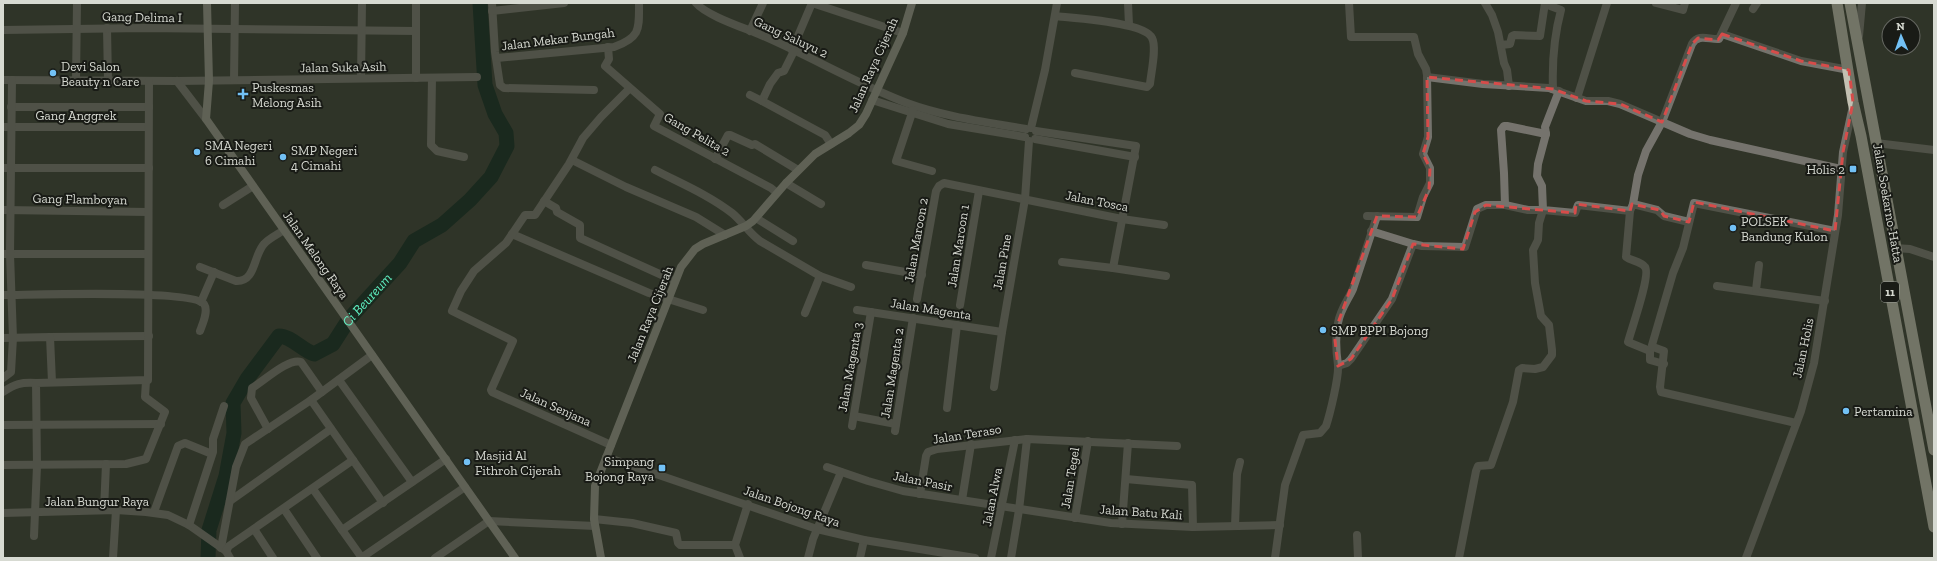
<svg xmlns="http://www.w3.org/2000/svg" width="1937" height="561" font-family="'Zilla Slab',serif">
<style>
.lines{fill:none;stroke-linecap:round;stroke-linejoin:round}
.river{stroke:#001c13;stroke-width:15}
.minor{stroke:#75736d;stroke-width:8}
.tertiary{stroke:#75736d;stroke-width:8}
.secondary{stroke:#99988d;stroke-width:8}
.trunk{stroke:#c3c0b2;stroke-width:11}
.marked{fill:none;stroke:#d64c4a;stroke-width:3;stroke-dasharray:8 5;stroke-linejoin:round}
.poi-dot{fill:#72c1f5;stroke:#191b16;stroke-width:1.5}
.labels{text-anchor:middle;dominant-baseline:central;stroke-width:4;stroke-linejoin:round;paint-order:stroke}
.shield{fill:#191b16;stroke:#9ea19a;stroke-width:1}
.shield-label{font-size:12px;font-weight:bold;fill:#d7dad2}
.street-label{font-size:13px;fill:#d7dad2;stroke:#191b16}
.poi-label{font-size:13px;fill:#d7dad2;stroke:#191b16;text-anchor:start}
.water-label{font-size:14px;font-style:italic;fill:#60f2c4;stroke:#191b16}
</style>
<rect width="100%" height="100%" fill="#303428"/>
<g class="lines">
<path class="river" id="s1" d="M208,558L209,530L226,476L234,433L233,403L247,379L279,336C291,336 302,350 314,354L333,344L349,319L400,263L414,241L442,225L470,200L491,177L507,146L506,133L495,114L485,85L480,3"/>
<g class="minor">
<polyline points="492,3 495,52 500,85 504,88 594,90"/>
<path d="M696,3C707,16 745,28 761,35C810,56 857,84 907,103C945,117 986,122 1026,129"/>
<polyline points="812,3 903,33"/>
<polyline points="1128,3 1129,25"/>
<polyline points="1349,3 1351,37 1414,37 1418,54 1426,69 1427,75 1428,137 1423,154 1430,168 1430,183 1423,197 1417,217 1367,216"/>
<polyline points="1485,3 1492,15 1498,32 1504,63 1507,70 1509,86"/>
<polyline points="1656,3 1683,10 1685,3"/>
<path d="M1545,4L1561,10C1554,36 1552,62 1553,89"/>
<polyline points="1753,9 1757,3"/>
<polyline points="492,11 564,3"/>
<path d="M1055,16C1073,18 1145,22 1152,38C1157,47 1151,73 1150,84L1147,87L1075,73"/>
<polyline points="107,28 108,80"/>
<polyline points="3,30 144,28 416,31"/>
<polyline points="750,31 763,3"/>
<polyline points="1722,34 1801,61 1849,70"/>
<polyline points="1501,45 1510,44 1512,36 1514,35 1540,36 1545,3"/>
<polyline points="608,47 609,59 605,66 660,114 654,126 771,188 777,193"/>
<polyline points="792,50 812,3"/>
<polyline points="794,51 784,71 778,73 770,84 762,101 825,135 831,144"/>
<path d="M497,58L614,47C641,37 639,29 639,3"/>
<polyline points="1427,77 1483,84 1549,88 1586,101 1608,101 1620,104 1690,134 1710,140 1841,169"/>
<polyline points="361,78 362,3"/>
<polyline points="416,78 416,3"/>
<polyline points="432,78 431,145 437,151 464,157"/>
<polyline points="3,80 177,81 477,77"/>
<polyline points="76,80 77,3"/>
<polyline points="234,80 235,3"/>
<polyline points="177,81 206,119"/>
<polyline points="1559,91 1545,127 1546,134 1538,164 1537,176 1542,186 1543,210 1575,213 1578,205 1630,211 1633,204 1657,210 1664,216 1689,222"/>
<polyline points="750,95 762,101"/>
<polyline points="1577,98 1607,3"/>
<polyline points="872,100 948,124 1025,137"/>
<polyline points="11,107 149,107"/>
<polyline points="913,110 896,161 932,171"/>
<polyline points="3,127 148,127"/>
<polyline points="1031,128 1045,70 1057,3"/>
<polyline points="1036,131 1136,146 1113,268 1166,276"/>
<polyline points="1035,139 1135,157"/>
<polyline points="1876,143 1934,150"/>
<polyline points="715,159 728,135 730,135 752,145 755,144 798,170"/>
<polyline points="572,160 626,187 696,217 725,235"/>
<polyline points="3,168 149,168"/>
<path d="M655,170C680,183 709,195 732,213C742,221 749,233 760,241L820,276L805,313"/>
<polyline points="786,183 821,204"/>
<polyline points="544,201 556,208 557,212 580,225 580,238 675,281"/>
<path d="M1633,204L1638,175L1646,151L1662,122L1692,44C1698,33 1710,40 1719,39L1736,3"/>
<polyline points="223,205 253,186"/>
<polyline points="3,210 148,212"/>
<path d="M1630,211L1626,257C1631,261 1641,261 1645,267C1651,275 1631,330 1628,342L1650,351V360L1664,364"/>
<polyline points="756,218 793,241"/>
<polyline points="512,234 649,293 703,310"/>
<polyline points="1413,244 1422,246 1465,247 1477,209 1486,205 1505,205 1504,173 1501,130 1504,126 1507,126 1546,134"/>
<polyline points="1895,248 1910,249 1934,257"/>
<polyline points="3,254 148,254"/>
<polyline points="1062,262 1113,268"/>
<polyline points="866,265 922,275"/>
<path d="M200,267L236,281C256,282 253,256 264,244C268,239 278,234 284,230"/>
<polyline points="820,276 851,287"/>
<polyline points="1717,286 1825,301"/>
<polyline points="1756,290 1759,265"/>
<path d="M3,295C30,295 193,289 204,304C209,311 202,325 200,331"/>
<polyline points="917,299 936,191 939,186 944,183 1122,219 1164,225"/>
<polyline points="201,302 214,272"/>
<polyline points="960,305 979,191"/>
<polyline points="857,310 1002,332"/>
<polyline points="50,337 149,336"/>
<polyline points="3,338 50,337 52,382"/>
<polyline points="1338,366 1347,363 1351,359 1392,299 1413,244 1371,231"/>
<polyline points="3,378 11,372 13,338 10,254 12,80"/>
<polyline points="339,380 412,482"/>
<polyline points="994,387 1002,332 1025,199 1029,141"/>
<path d="M3,392C15,384 21,382 36,383"/>
<polyline points="311,400 383,503"/>
<polyline points="947,408 957,325"/>
<polyline points="854,416 896,424"/>
<polyline points="1796,423 1661,392 1660,387 1664,351 1653,347 1652,345 1673,273 1683,248 1694,203 1835,231"/>
<polyline points="3,425 161,424"/>
<polyline points="852,426 871,312"/>
<path d="M268,429L251,398L252,388C264,381 288,358 301,362L322,392"/>
<polyline points="895,431 913,318"/>
<polyline points="611,445 492,392 491,390 513,341 452,311 461,291 474,271 506,243 525,215 535,215 569,164 583,138 601,117 629,89"/>
<polyline points="3,465 126,464 146,459 165,412 145,397 146,381"/>
<polyline points="827,467 868,481 903,491 1111,523 1193,527 1280,525"/>
<polyline points="1126,479 1192,485 1193,527"/>
<polyline points="313,489 362,558"/>
<polyline points="920,494 926,456 928,452 937,449 1027,439 1177,446"/>
<polyline points="962,500 971,444"/>
<polyline points="230,501 331,429"/>
<polyline points="284,509 317,558"/>
<polyline points="104,510 106,464"/>
<polyline points="154,512 178,446 185,443 212,454"/>
<polyline points="3,513 116,510 146,512 168,515 189,525 226,551 230,558"/>
<polyline points="1075,518 1088,441"/>
<polyline points="594,519 632,523 676,533 678,543 680,545 735,545"/>
<polyline points="1122,524 1128,443"/>
<polyline points="189,525 213,452 213,439 224,406"/>
<polyline points="1235,526 1237,474 1240,462"/>
<polyline points="254,529 273,558"/>
<polyline points="342,530 446,459"/>
<polyline points="1357,535 1358,558"/>
<polyline points="34,536 37,466 36,383 148,380 149,81"/>
<polyline points="221,548 236,467 245,444 311,400 372,355"/>
<polyline points="226,551 229,546 353,460"/>
<polyline points="113,558 116,510"/>
<polyline points="361,558 465,487"/>
<polyline points="435,558 489,521"/>
<polyline points="740,558 735,545 748,504"/>
<polyline points="808,558 813,539 841,472"/>
<polyline points="860,558 864,540"/>
<polyline points="991,558 1015,440"/>
<polyline points="1011,558 1019,510 1027,439"/>
<path d="M1275,558L1285,485L1303,435L1320,433L1326,426C1330,414 1339,377 1338,365C1336,351 1335,337 1338,323C1340,310 1348,300 1353,289L1377,216"/>
<polyline points="1459,558 1476,471 1478,466 1491,465 1513,402 1519,370 1522,368 1535,369 1543,367 1552,355 1552,350 1549,325 1541,316 1535,283 1533,250 1538,240 1539,223 1543,210 1528,210 1505,205"/>
</g>
<g class="tertiary">
<polyline points="1859,36 1862,3"/>
<polyline points="606,457 817,529 864,540 975,558"/>
<polyline points="489,521 595,526"/>
<polyline points="1746,558 1801,411 1814,363 1838,215 1843,152 1853,106"/>
</g>
<g class="secondary">
<polyline points="207,3 209,81 206,119 515,558"/>
<polyline points="601,558 594,519 595,486 681,267 695,249 703,244 746,226 753,221 786,183 815,154 849,133 859,125 866,114 903,33 912,3"/>
</g>
<g class="trunk">
<polyline points="1837,3 1853,102 1861,136 1934,527"/>
<polyline points="1850,3 1934,450"/>
</g>
</g>
<path d="M0 0H1937V561H0ZM1722,34L1801,61L1849,70L1853,102L1843,152L1835,231L1694,202L1689,222L1664,216L1660,210L1632,204L1630,211L1576,204L1575,213L1486,205L1475,212L1463,249L1413,244L1392,299L1351,359L1338,366L1335,340L1338,323L1377,216L1417,217L1429,189L1430,168L1423,154L1428,137L1427,77L1553,89L1586,101L1620,104L1662,122L1692,44L1698,38L1718,40Z" fill="#303428" fill-opacity=".55" fill-rule="evenodd"/>
<path class="marked" d="M1722,34L1801,61L1849,70L1853,102L1843,152L1835,231L1694,202L1689,222L1664,216L1660,210L1632,204L1630,211L1576,204L1575,213L1486,205L1475,212L1463,249L1413,244L1392,299L1351,359L1338,366L1335,340L1338,323L1377,216L1417,217L1429,189L1430,168L1423,154L1428,137L1427,77L1553,89L1586,101L1620,104L1662,122L1692,44L1698,38L1718,40Z"/>
<g class="poi-dot">
<circle cx="53" cy="73" r="4"/>
<path d="M241 88h4v4h4v4h-4v4h-4v-4h-4v-4h4z"/>
<circle cx="197" cy="152" r="4"/>
<circle cx="283" cy="157" r="4"/>
<rect x="1849" y="165" width="8" height="8" rx="2"/>
<circle cx="1733" cy="228" r="4"/>
<circle cx="1323" cy="330" r="4"/>
<circle cx="1846" cy="411" r="4"/>
<circle cx="467" cy="462" r="4"/>
<rect x="658" y="464" width="8" height="8" rx="2"/>
</g>
<g class="labels">
<rect class="shield" x="1881" y="282" width="18" height="20" rx="3"/>
<g class="shield-label">
<text x="1890" y="292">11</text>
</g>
<g class="street-label">
<text transform="translate(142 17) rotate(1)">Gang Delima I</text>
<text transform="translate(791 37) rotate(25)">Gang Saluyu 2</text>
<text transform="translate(558 39) rotate(-7)">Jalan Mekar Bungah</text>
<text transform="translate(873 65) rotate(-66)">Jalan Raya Cijerah</text>
<text transform="translate(343 67) rotate(-1)">Jalan Suka Asih</text>
<text x="76" y="115">Gang Anggrek</text>
<text transform="translate(697 134) rotate(30)">Gang Pelita 2</text>
<text transform="translate(80 199) rotate(1)">Gang Flamboyan</text>
<text transform="translate(1097 201) rotate(11)">Jalan Tosca</text>
<text transform="translate(1888 203) rotate(80)">Jalan Soekarno-Hatta</text>
<text transform="translate(916 240) rotate(-80)">Jalan Maroon 2</text>
<text transform="translate(958 246) rotate(-81)">Jalan Maroon 1</text>
<text transform="translate(316 255) rotate(55)">Jalan Melong Raya</text>
<text transform="translate(1002 262) rotate(-80)">Jalan Pine</text>
<text transform="translate(931 309) rotate(9)">Jalan Magenta</text>
<text transform="translate(650 314) rotate(-68)">Jalan Raya Cijerah</text>
<text transform="translate(1803 348) rotate(-78)">Jalan Holis</text>
<text transform="translate(850 367) rotate(-80)">Jalan Magenta 3</text>
<text transform="translate(892 373) rotate(-81)">Jalan Magenta 2</text>
<text transform="translate(556 407) rotate(24)">Jalan Senjana</text>
<text transform="translate(967 434) rotate(-9)">Jalan Teraso</text>
<text transform="translate(1070 478) rotate(-81)">Jalan Tegel</text>
<text transform="translate(923 481) rotate(11)">Jalan Pasir</text>
<text transform="translate(992 497) rotate(-79)">Jalan Alwa</text>
<text x="97" y="501">Jalan Bungur Raya</text>
<text transform="translate(792 506) rotate(19)">Jalan Bojong Raya</text>
<text transform="translate(1141 512) rotate(4)">Jalan Batu Kali</text>
</g>
<g class="poi-label">
<text x="61" y="66">Devi Salon<tspan x="61" dy="15">Beauty n Care</tspan></text>
<text x="252" y="87">Puskesmas<tspan x="252" dy="15">Melong Asih</tspan></text>
<text x="205" y="145">SMA Negeri<tspan x="205" dy="15">6 Cimahi</tspan></text>
<text x="291" y="150">SMP Negeri<tspan x="291" dy="15">4 Cimahi</tspan></text>
<text x="1845" y="169" text-anchor="end">Holis 2</text>
<text x="1741" y="221">POLSEK<tspan x="1741" dy="15">Bandung Kulon</tspan></text>
<text x="1331" y="330">SMP BPPI Bojong</text>
<text x="1854" y="411">Pertamina</text>
<text x="475" y="455">Masjid Al<tspan x="475" dy="15">Fithroh Cijerah</tspan></text>
<text x="654" y="461" text-anchor="end">Simpang<tspan x="654" dy="15">Bojong Raya</tspan></text>
</g>
<g class="water-label">
<text stroke="none"><textPath href="#s1" startOffset="357">Ci Beureum</textPath></text>
</g>
</g>
<rect width="1937" height="561" fill="none" stroke="#d7dad2" stroke-width="8"/>
<g transform="translate(1901 36) rotate(358)"><circle r="19" fill="#191b16" stroke="#656761"/>
<path d="M0-3L7 15L0 10L-7 15Z" fill="#72c1f5"/>
<text y="-6" font-size="11" font-weight="bold" text-anchor="middle" fill="#d7dad2">N</text>
</g>
</svg>
